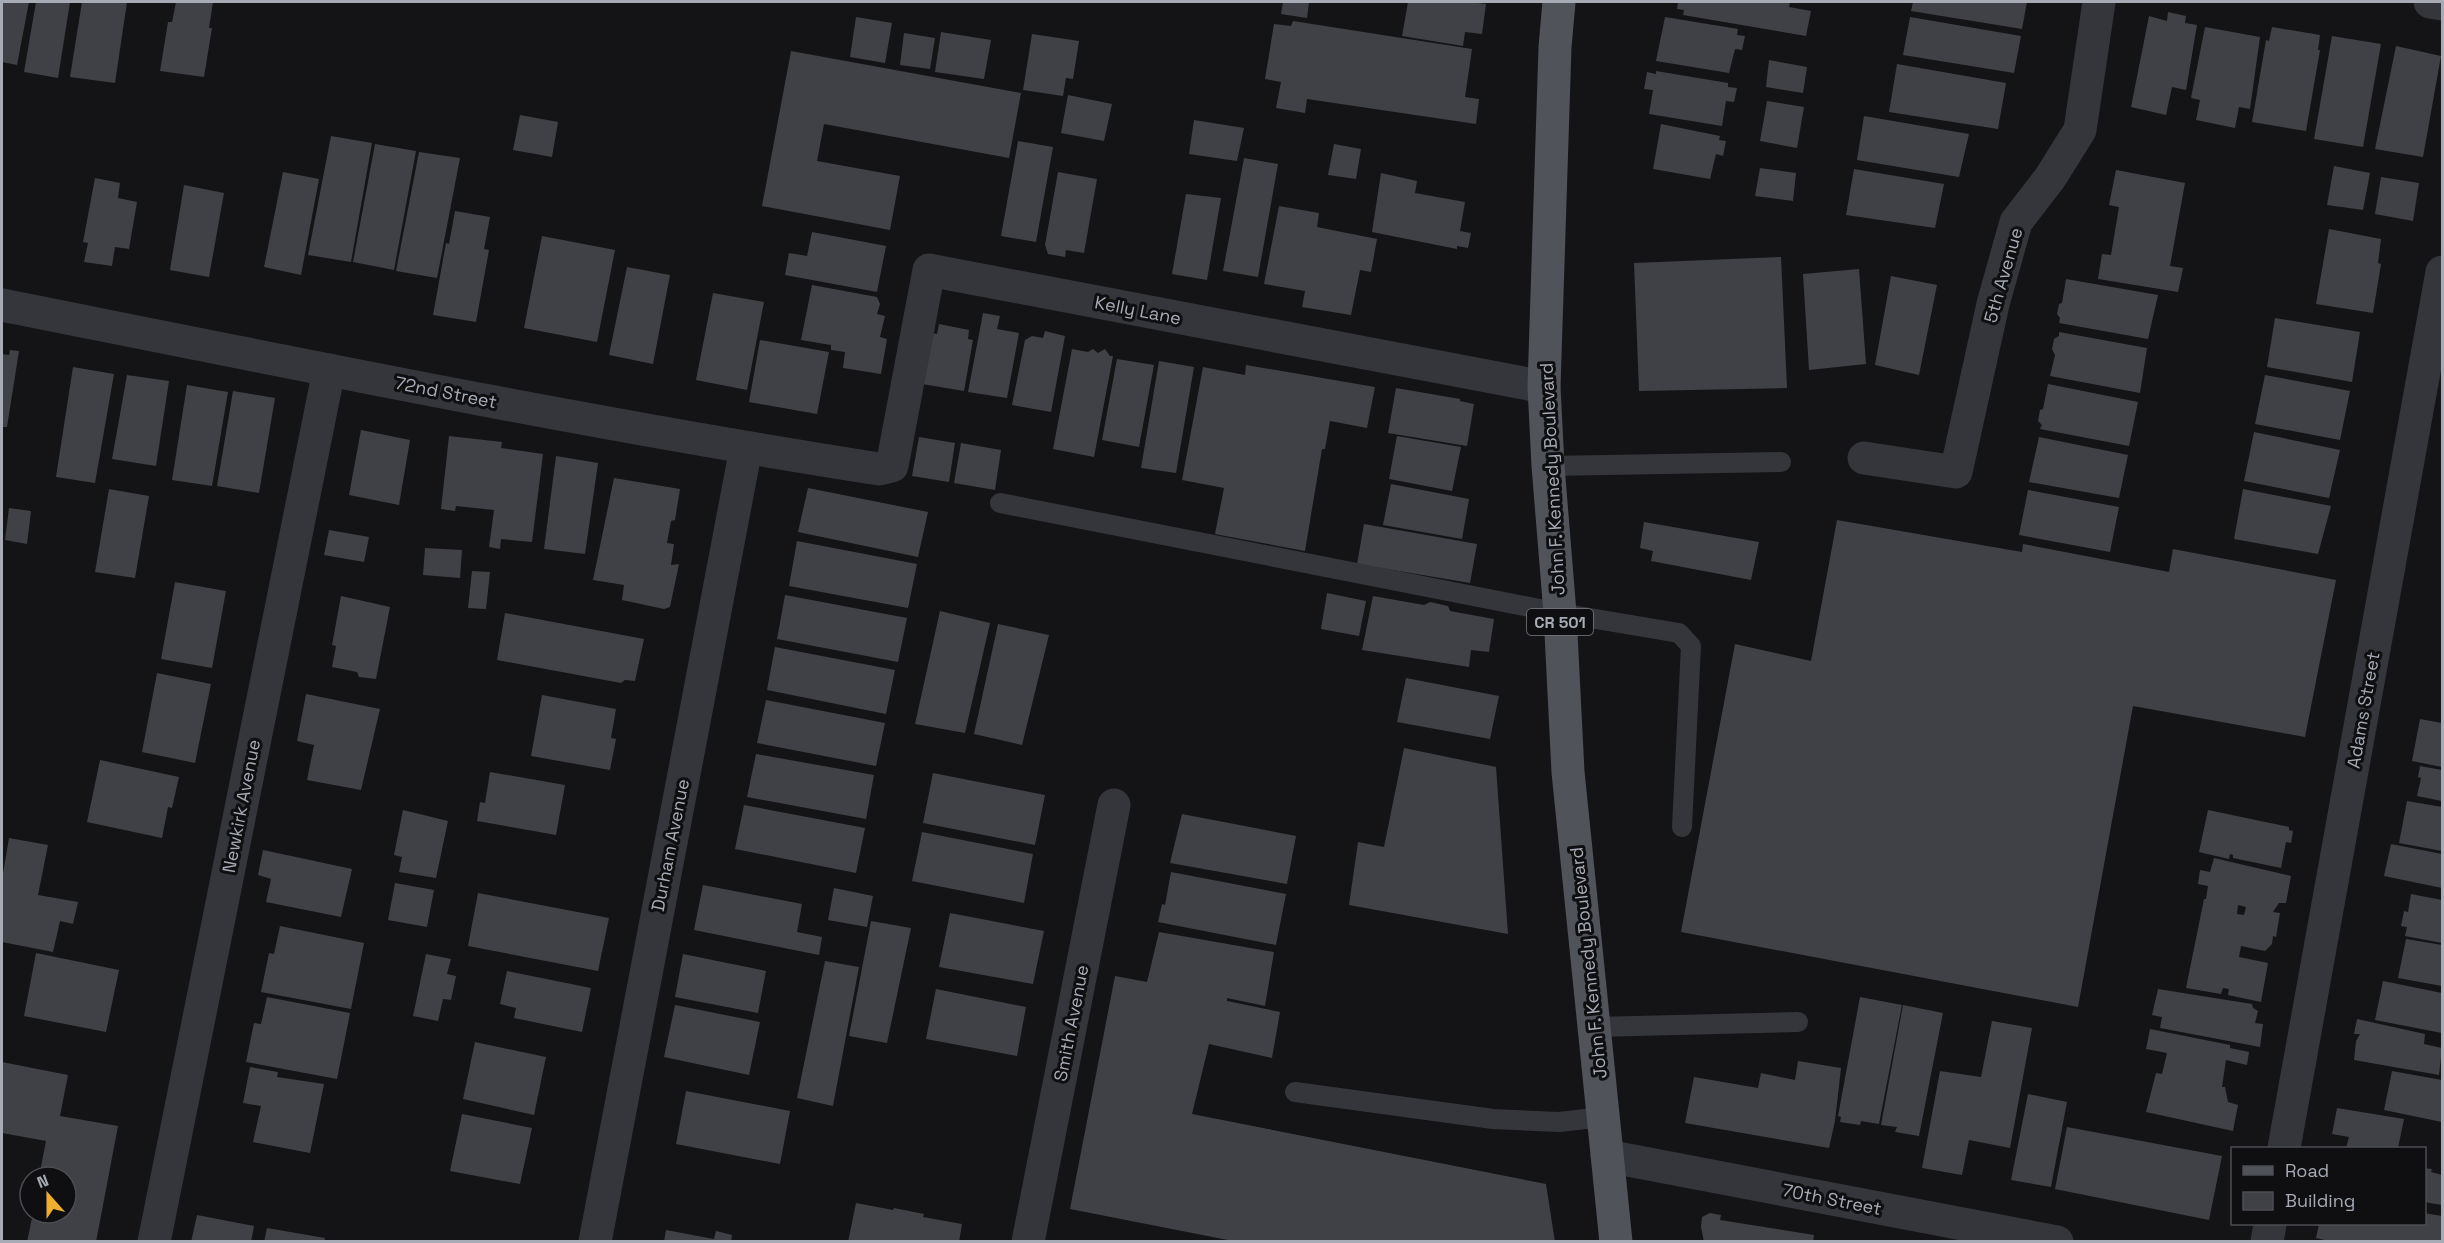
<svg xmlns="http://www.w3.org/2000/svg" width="2444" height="1243" font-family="'Space Grotesk',sans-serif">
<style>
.building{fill:#404146;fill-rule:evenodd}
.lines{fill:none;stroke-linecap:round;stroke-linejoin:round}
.service{stroke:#35363b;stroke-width:20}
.minor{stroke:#35363b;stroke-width:33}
.tertiary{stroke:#35363b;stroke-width:33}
.primary{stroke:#51535a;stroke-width:33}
.labels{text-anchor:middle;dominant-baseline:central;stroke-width:6;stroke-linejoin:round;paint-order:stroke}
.shield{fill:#0f0f11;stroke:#797c84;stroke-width:1.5}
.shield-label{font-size:16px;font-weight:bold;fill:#a6abb6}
.street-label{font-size:18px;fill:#a6abb6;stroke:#0f0f11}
</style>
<rect width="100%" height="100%" fill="#141416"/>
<g class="building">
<polygon points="2,2 29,2 17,65 2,62"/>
<polygon points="36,2 70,2 58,78 24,72"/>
<polygon points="82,2 127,2 115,83 70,77"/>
<polygon points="176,2 213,2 209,28 212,28 204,77 160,71 168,22 172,22"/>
<polygon points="1283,2 1309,2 1307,18 1281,14"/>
<polygon points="1408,2 1470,2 1486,4 1482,34 1465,32 1463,46 1402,36"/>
<polygon points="1678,2 1790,2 1789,7 1811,11 1806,36 1683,15 1684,10 1677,9"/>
<polygon points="1913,2 2027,2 2022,29 1911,11"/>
<polygon points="2168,12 2186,16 2185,23 2197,25 2186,90 2172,87 2166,115 2131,107 2149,16 2167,21"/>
<polygon points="856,17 892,23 885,63 850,57"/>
<polygon points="1665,17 1738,29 1737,35 1745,36 1742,50 1735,49 1729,73 1656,61"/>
<polygon points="1910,17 2021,36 2014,73 1903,55"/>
<polygon points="1293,21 1472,49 1465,97 1479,99 1476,124 1307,99 1305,113 1276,108 1281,82 1265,79 1274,24 1291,26"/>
<polygon points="2205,27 2260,37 2250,109 2239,107 2235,128 2196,120 2200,100 2191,98"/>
<polygon points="2272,27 2320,35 2318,50 2320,50 2306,131 2252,122 2266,40 2269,41"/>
<polygon points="941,32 991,40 984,79 935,72"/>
<polygon points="904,33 935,38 930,69 900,65"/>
<polygon points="1032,34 1079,41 1073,79 1066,78 1063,96 1023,90"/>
<polygon points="2332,36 2381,44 2363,147 2314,139"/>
<polygon points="2396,46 2441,56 2423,157 2375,149"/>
<polygon points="791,51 1021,93 1009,158 824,124 817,161 900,176 890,230 762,206"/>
<polygon points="1769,60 1807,67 1803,93 1766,87"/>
<polygon points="1897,64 2006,83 1998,129 1889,112"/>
<polygon points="1656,71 1728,83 1728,87 1737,88 1734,102 1726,101 1722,126 1649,114 1653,90 1644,89 1647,72 1656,74"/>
<polygon points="1068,95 1112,104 1104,141 1061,133"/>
<polygon points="1767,101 1804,107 1797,148 1760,141"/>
<polygon points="520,115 558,122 552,157 513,150"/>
<polygon points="1864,116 1969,134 1959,177 1857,160"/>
<polygon points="1194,120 1244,128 1237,161 1189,154"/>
<polygon points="1661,124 1720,136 1719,140 1726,141 1723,156 1716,154 1710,179 1653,169"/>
<polygon points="331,136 372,143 351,262 308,255"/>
<polygon points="1018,141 1053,147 1036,242 1001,236"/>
<polygon points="375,144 416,151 394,270 353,262"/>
<polygon points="1334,144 1361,149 1356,179 1328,175"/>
<polygon points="419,152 460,158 437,278 396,271"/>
<polygon points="1244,158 1278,164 1258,277 1223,271"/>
<polygon points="2334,166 2370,173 2363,210 2327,205"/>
<polygon points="1760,168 1796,173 1793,201 1755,196"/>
<polygon points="1854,169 1944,184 1935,228 1846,215"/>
<polygon points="2116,170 2185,183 2170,266 2183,268 2178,292 2098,279 2102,254 2111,255 2119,207 2109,205"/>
<polygon points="283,172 319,179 301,275 264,267"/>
<polygon points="1058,172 1097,179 1084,253 1066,250 1065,257 1048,254 1045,245"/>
<polygon points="1381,173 1417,181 1415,193 1465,202 1460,231 1471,233 1468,248 1457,246 1457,249 1372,232"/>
<polygon points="2381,177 2419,183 2413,221 2375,214"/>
<polygon points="95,178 120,183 118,198 137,202 129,249 115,247 112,266 84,262 88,243 83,242"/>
<polygon points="184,185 224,193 209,277 170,270"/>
<polygon points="1186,194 1221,198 1207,280 1172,274"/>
<polygon points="1279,206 1319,213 1317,227 1377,239 1371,272 1360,270 1351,315 1302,307 1305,291 1264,284"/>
<polygon points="455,211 490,217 484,249 489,250 476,322 433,315 446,243 449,244"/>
<polygon points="2329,229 2381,239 2378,263 2381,264 2373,313 2316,304"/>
<polygon points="812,232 886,246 877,292 785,275 789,253 807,256"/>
<polygon points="542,236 615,250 597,342 524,328"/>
<polygon points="1781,257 1787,388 1639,391 1634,263"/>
<polygon points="627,267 670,275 653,364 609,355"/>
<polygon points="1859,269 1866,364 1809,370 1803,274"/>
<polygon points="1891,276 1937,285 1919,375 1875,365"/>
<polygon points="2066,279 2158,295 2148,339 2059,323 2060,318 2057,314 2059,304 2062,303"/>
<polygon points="812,285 877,297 880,304 877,314 885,316 880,337 887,339 881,374 843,368 845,352 831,350 831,345 801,340"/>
<polygon points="713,293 764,302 747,390 696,380"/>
<polygon points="983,313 1000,316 997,329 1019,333 1007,398 968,392"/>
<polygon points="2275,318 2360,332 2352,382 2267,367"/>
<polygon points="939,324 969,330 968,339 973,340 964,391 922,384 931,333 937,334"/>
<polygon points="1045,331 1065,336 1051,412 1012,405 1025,340 1032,336 1043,338"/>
<polygon points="2059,332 2147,348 2140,393 2050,376 2055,355 2052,349 2054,339 2059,336"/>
<polygon points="760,340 829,352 817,414 749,402"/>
<polygon points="1072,349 1088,352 1093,349 1098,353 1105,349 1110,356 1113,356 1094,457 1053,449"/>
<polygon points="10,350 19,351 7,427 2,427 2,354 9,355"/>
<polygon points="1117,359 1154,365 1139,447 1102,440"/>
<polygon points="1159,361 1194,367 1176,473 1141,468"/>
<polygon points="1246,365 1375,387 1367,428 1330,421 1325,449 1322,449 1305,551 1215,534 1224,488 1182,480 1203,367 1245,375"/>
<polygon points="73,367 114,374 95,483 56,477"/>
<polygon points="127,375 169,381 156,466 112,459"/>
<polygon points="2265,375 2350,391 2340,440 2255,424"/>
<polygon points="2048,384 2138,402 2129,446 2040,429 2042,425 2038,421 2040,410 2043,409"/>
<polygon points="187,385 228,392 212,486 172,480"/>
<polygon points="1396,388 1460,399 1460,401 1474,404 1467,446 1388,433"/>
<polygon points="233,391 275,398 259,493 217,486"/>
<polygon points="361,430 410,440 399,505 349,495"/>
<polygon points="2254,432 2340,450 2329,498 2244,481"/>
<polygon points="449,436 502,442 501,448 543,454 532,542 501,539 500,549 489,547 494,510 456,506 455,511 441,509"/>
<polygon points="1397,436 1461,447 1452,491 1389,479"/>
<polygon points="919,437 955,443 949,482 912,476"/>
<polygon points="2039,437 2128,455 2119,498 2029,482"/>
<polygon points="961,443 1001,450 995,490 954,483"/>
<polygon points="556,456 598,463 585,554 544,549"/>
<polygon points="614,478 680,489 675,520 671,521 667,543 674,544 671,565 679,564 670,607 664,609 622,600 624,585 593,580"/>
<polygon points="1391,484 1469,499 1462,539 1383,525"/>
<polygon points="808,488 928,512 918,557 798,532"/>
<polygon points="109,489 149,496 135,578 95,572"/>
<polygon points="2243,489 2331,506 2318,554 2234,539"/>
<polygon points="2028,490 2119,507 2110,552 2019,535"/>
<polygon points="9,508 31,511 27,544 5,540"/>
<polygon points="1837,520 2022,552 2023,544 2169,572 2173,549 2336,580 2305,737 2133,706 2078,1007 1681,932 1735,644 1811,661"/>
<polygon points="1644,522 1759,542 1751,580 1651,561 1653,551 1640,548"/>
<polygon points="1364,524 1477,544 1470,583 1357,564"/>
<polygon points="329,530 369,537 364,562 324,555"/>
<polygon points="797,541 917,564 908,608 789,586"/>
<polygon points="425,548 462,550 460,578 423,575"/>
<polygon points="472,571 490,572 486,609 468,608"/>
<polygon points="175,582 226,591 212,668 161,659"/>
<polygon points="1327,593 1366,601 1359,636 1321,629"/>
<polygon points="785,595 907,618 898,662 777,639"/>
<polygon points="341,596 390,607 376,679 359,677 357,672 332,667 336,646 332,645"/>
<polygon points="1373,596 1424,605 1430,602 1448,606 1450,611 1494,619 1489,652 1471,650 1469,667 1362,650"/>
<polygon points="940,611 990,623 965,733 915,724"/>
<polygon points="505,613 644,639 635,681 625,680 621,683 497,660"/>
<polygon points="998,624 1049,635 1022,745 974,734"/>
<polygon points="775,647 895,670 886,714 767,690"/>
<polygon points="157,673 211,684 195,763 142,752"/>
<polygon points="1406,678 1499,696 1490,739 1397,722"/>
<polygon points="306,694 380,709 361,790 307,780 314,745 297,741"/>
<polygon points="542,695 616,709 611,738 616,739 610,770 531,756"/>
<polygon points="766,700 885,723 876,766 757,743"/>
<polygon points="2420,719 2442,723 2442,767 2412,761"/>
<polygon points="1404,748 1496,767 1508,934 1349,905 1358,842 1384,847"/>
<polygon points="756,754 874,775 866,819 747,797"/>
<polygon points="100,760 179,777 172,808 168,807 162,838 87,822"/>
<polygon points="2420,766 2442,770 2442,801 2417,796 2421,778 2418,777"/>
<polygon points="490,772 565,785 556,835 477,821 480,802 485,803"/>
<polygon points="933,773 1045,795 1035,845 923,823"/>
<polygon points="2407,801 2442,807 2442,851 2399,843"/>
<polygon points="744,805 865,828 856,873 735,849"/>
<polygon points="403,810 448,821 436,878 399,872 402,857 394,855"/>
<polygon points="2208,810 2289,827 2289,830 2293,831 2291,843 2286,842 2281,868 2233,858 2233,855 2230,854 2229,859 2199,852"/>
<polygon points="1182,814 1296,836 1287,884 1170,863"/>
<polygon points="922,832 1033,854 1024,903 912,881"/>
<polygon points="9,838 48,845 38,895 78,902 73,924 60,921 53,952 2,942 2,879"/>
<polygon points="2391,844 2442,854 2442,888 2384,876"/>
<polygon points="263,850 352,869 341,917 266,902 271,879 258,875"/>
<path d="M2214,858L2291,876L2286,903H2279L2273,912L2280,913L2276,937L2273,936L2272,944L2265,951L2241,946L2239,957L2268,963L2261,1002L2228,995L2229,989L2223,988L2221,994L2186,988L2204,899H2206L2208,886L2198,884L2200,870L2210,872ZM2238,905L2246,907L2244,915L2237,914Z"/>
<polygon points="1171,872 1286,894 1276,945 1158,922 1162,904 1165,905"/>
<polygon points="395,883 434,890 427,927 388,920"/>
<polygon points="703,885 802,904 797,932 822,937 819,955 694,930"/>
<polygon points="834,888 873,896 867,927 828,920"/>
<polygon points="478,893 609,918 598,971 468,946"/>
<polygon points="2411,894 2442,900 2442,943 2405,936 2407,927 2401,926 2404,911 2408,912"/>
<polygon points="950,913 1044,931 1033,984 939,967"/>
<polygon points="871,921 911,928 887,1043 849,1036"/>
<polygon points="280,926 364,943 351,1009 261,992 269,953 274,954"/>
<polygon points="1159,932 1274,952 1265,1006 1227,998 1227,1001 1280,1012 1272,1058 1209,1044 1192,1114 1546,1184 1555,1242 1238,1242 1070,1209 1115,976 1147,982"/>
<polygon points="2406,939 2442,945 2442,986 2398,978"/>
<polygon points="36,953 119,970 106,1032 24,1016"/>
<polygon points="426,954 451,959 447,974 456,976 451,1000 443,999 438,1021 413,1016"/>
<polygon points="683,954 766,971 758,1013 675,997"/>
<polygon points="825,961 859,967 833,1106 797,1098"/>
<polygon points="507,971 591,988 582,1032 514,1018 516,1008 500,1004"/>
<polygon points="2383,981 2442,993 2442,1033 2375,1020"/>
<polygon points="936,989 1026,1007 1017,1056 926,1039"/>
<polygon points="2158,989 2252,1004 2253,1008 2258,1011 2255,1023 2263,1024 2260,1047 2160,1028 2162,1017 2152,1015"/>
<polygon points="267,997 350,1013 337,1079 246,1062 254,1023 261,1024"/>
<polygon points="1860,997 1902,1005 1879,1124 1861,1121 1860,1125 1840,1122 1841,1117 1838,1116"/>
<polygon points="675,1005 760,1022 749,1075 664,1057"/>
<polygon points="1903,1005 1943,1013 1919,1136 1895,1132 1897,1127 1881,1125"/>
<polygon points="2357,1019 2425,1034 2424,1044 2442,1048 2439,1075 2354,1060 2356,1041 2360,1034 2354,1034"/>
<polygon points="1992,1021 2032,1028 2010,1148 1969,1140 1962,1175 1922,1168 1940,1071 1981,1077"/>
<polygon points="2150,1029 2230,1045 2230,1048 2249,1052 2247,1065 2226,1060 2222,1087 2225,1087 2228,1102 2238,1105 2233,1131 2146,1112 2156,1073 2162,1074 2167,1053 2146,1049"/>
<polygon points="475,1042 546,1057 534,1115 463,1099"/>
<polygon points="1798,1061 1841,1068 1835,1121 1829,1148 1685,1123 1694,1077 1758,1088 1761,1073 1795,1080"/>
<polygon points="2,1062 68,1075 60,1116 118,1126 96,1242 27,1242 33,1213 66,1213 66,1177 39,1177 46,1141 2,1133"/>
<polygon points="250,1067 278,1072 277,1077 324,1084 310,1153 253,1142 261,1106 243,1103"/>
<polygon points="2392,1071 2442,1080 2442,1122 2384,1110"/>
<polygon points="686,1091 790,1111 780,1164 676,1144"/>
<polygon points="2028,1094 2067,1102 2051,1187 2011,1180"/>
<polygon points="2337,1108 2404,1119 2398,1148 2346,1148 2349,1137 2332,1134"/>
<polygon points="462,1114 532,1128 520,1184 450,1171"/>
<polygon points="2067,1127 2222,1156 2209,1220 2055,1189"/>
<polygon points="2424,1168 2432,1169 2431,1172 2442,1175 2442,1205 2424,1202"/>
<polygon points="856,1203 893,1210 894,1208 924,1214 923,1217 962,1224 959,1242 848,1242"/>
<polygon points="1710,1213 1721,1215 1720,1220 1814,1235 1813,1242 1704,1242 1701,1227 1702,1217"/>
<polygon points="2424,1213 2442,1216 2442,1242 2334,1242 2316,1238 2319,1224 2424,1224"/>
<polygon points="197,1215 254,1226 251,1242 191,1242"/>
<polygon points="267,1228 325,1238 324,1242 264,1242"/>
<polygon points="666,1230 714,1239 716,1231 732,1235 731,1242 664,1242"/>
</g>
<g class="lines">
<g class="service">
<polyline points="1548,466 1781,462"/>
<polyline points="1000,503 1560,613 1679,633 1691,646 1682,827"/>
<polyline points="1594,1027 1798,1022"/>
<polyline points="1295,1092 1493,1119 1559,1122 1603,1117"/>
</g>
<g class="minor">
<polyline points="2430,2 2442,4"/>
<path d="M2,305C293,363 585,423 879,469L892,466L929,270L1544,387"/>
<polyline points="1864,458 1956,472 1993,304 2016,222 2050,178 2080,130 2099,2"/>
<polyline points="2284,1148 2442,272"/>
<polyline points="154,1242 329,370"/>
<polyline points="595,1242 746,448"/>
<polyline points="1028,1242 1114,805"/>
<polyline points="2267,1242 2270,1224"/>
</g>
<polyline class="tertiary" points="1607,1156 2057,1242"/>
<polyline class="primary" points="1559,2 1555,47 1544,387 1548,466 1560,613 1568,772 1616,1242"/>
</g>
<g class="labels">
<rect class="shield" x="1527" y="609" width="66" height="26" rx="4.5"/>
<g class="shield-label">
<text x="1560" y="622">CR 501</text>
</g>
<g class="street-label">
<text transform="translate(2003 275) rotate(-74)">5th Avenue</text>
<text transform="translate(1138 310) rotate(11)">Kelly Lane</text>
<text transform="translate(446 392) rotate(11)">72nd Street</text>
<text transform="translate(1552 479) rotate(-93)">John F. Kennedy Boulevard</text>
<text transform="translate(2363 710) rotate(-80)">Adams Street</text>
<text transform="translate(241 806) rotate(-79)">Newkirk Avenue</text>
<text transform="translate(670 845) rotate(-79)">Durham Avenue</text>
<text transform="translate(1588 963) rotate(-96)">John F. Kennedy Boulevard</text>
<text transform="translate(1071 1023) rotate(-79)">Smith Avenue</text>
<text transform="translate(1832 1199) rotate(11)">70th Street</text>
</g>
</g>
<rect width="2444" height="1243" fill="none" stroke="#a6abb6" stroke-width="6"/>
<rect x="2231" y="1147" width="195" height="78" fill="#0f0f11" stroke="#4b4d53" stroke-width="1.5"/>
<rect x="2243" y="1166" width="30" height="9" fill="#51535a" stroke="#4b4d53" stroke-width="1.5"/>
<text x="2285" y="1177" font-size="18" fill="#a6abb6">Road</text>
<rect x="2243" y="1192" width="30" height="18" fill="#404146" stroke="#4b4d53" stroke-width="1.5"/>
<text x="2285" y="1207" font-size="18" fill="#a6abb6">Building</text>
<g transform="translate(48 1195) rotate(339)"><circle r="28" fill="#0f0f11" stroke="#4b4d53" stroke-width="1.5"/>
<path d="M0-4.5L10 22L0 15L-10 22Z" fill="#efad33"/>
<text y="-9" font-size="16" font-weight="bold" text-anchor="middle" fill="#a6abb6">N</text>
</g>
</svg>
